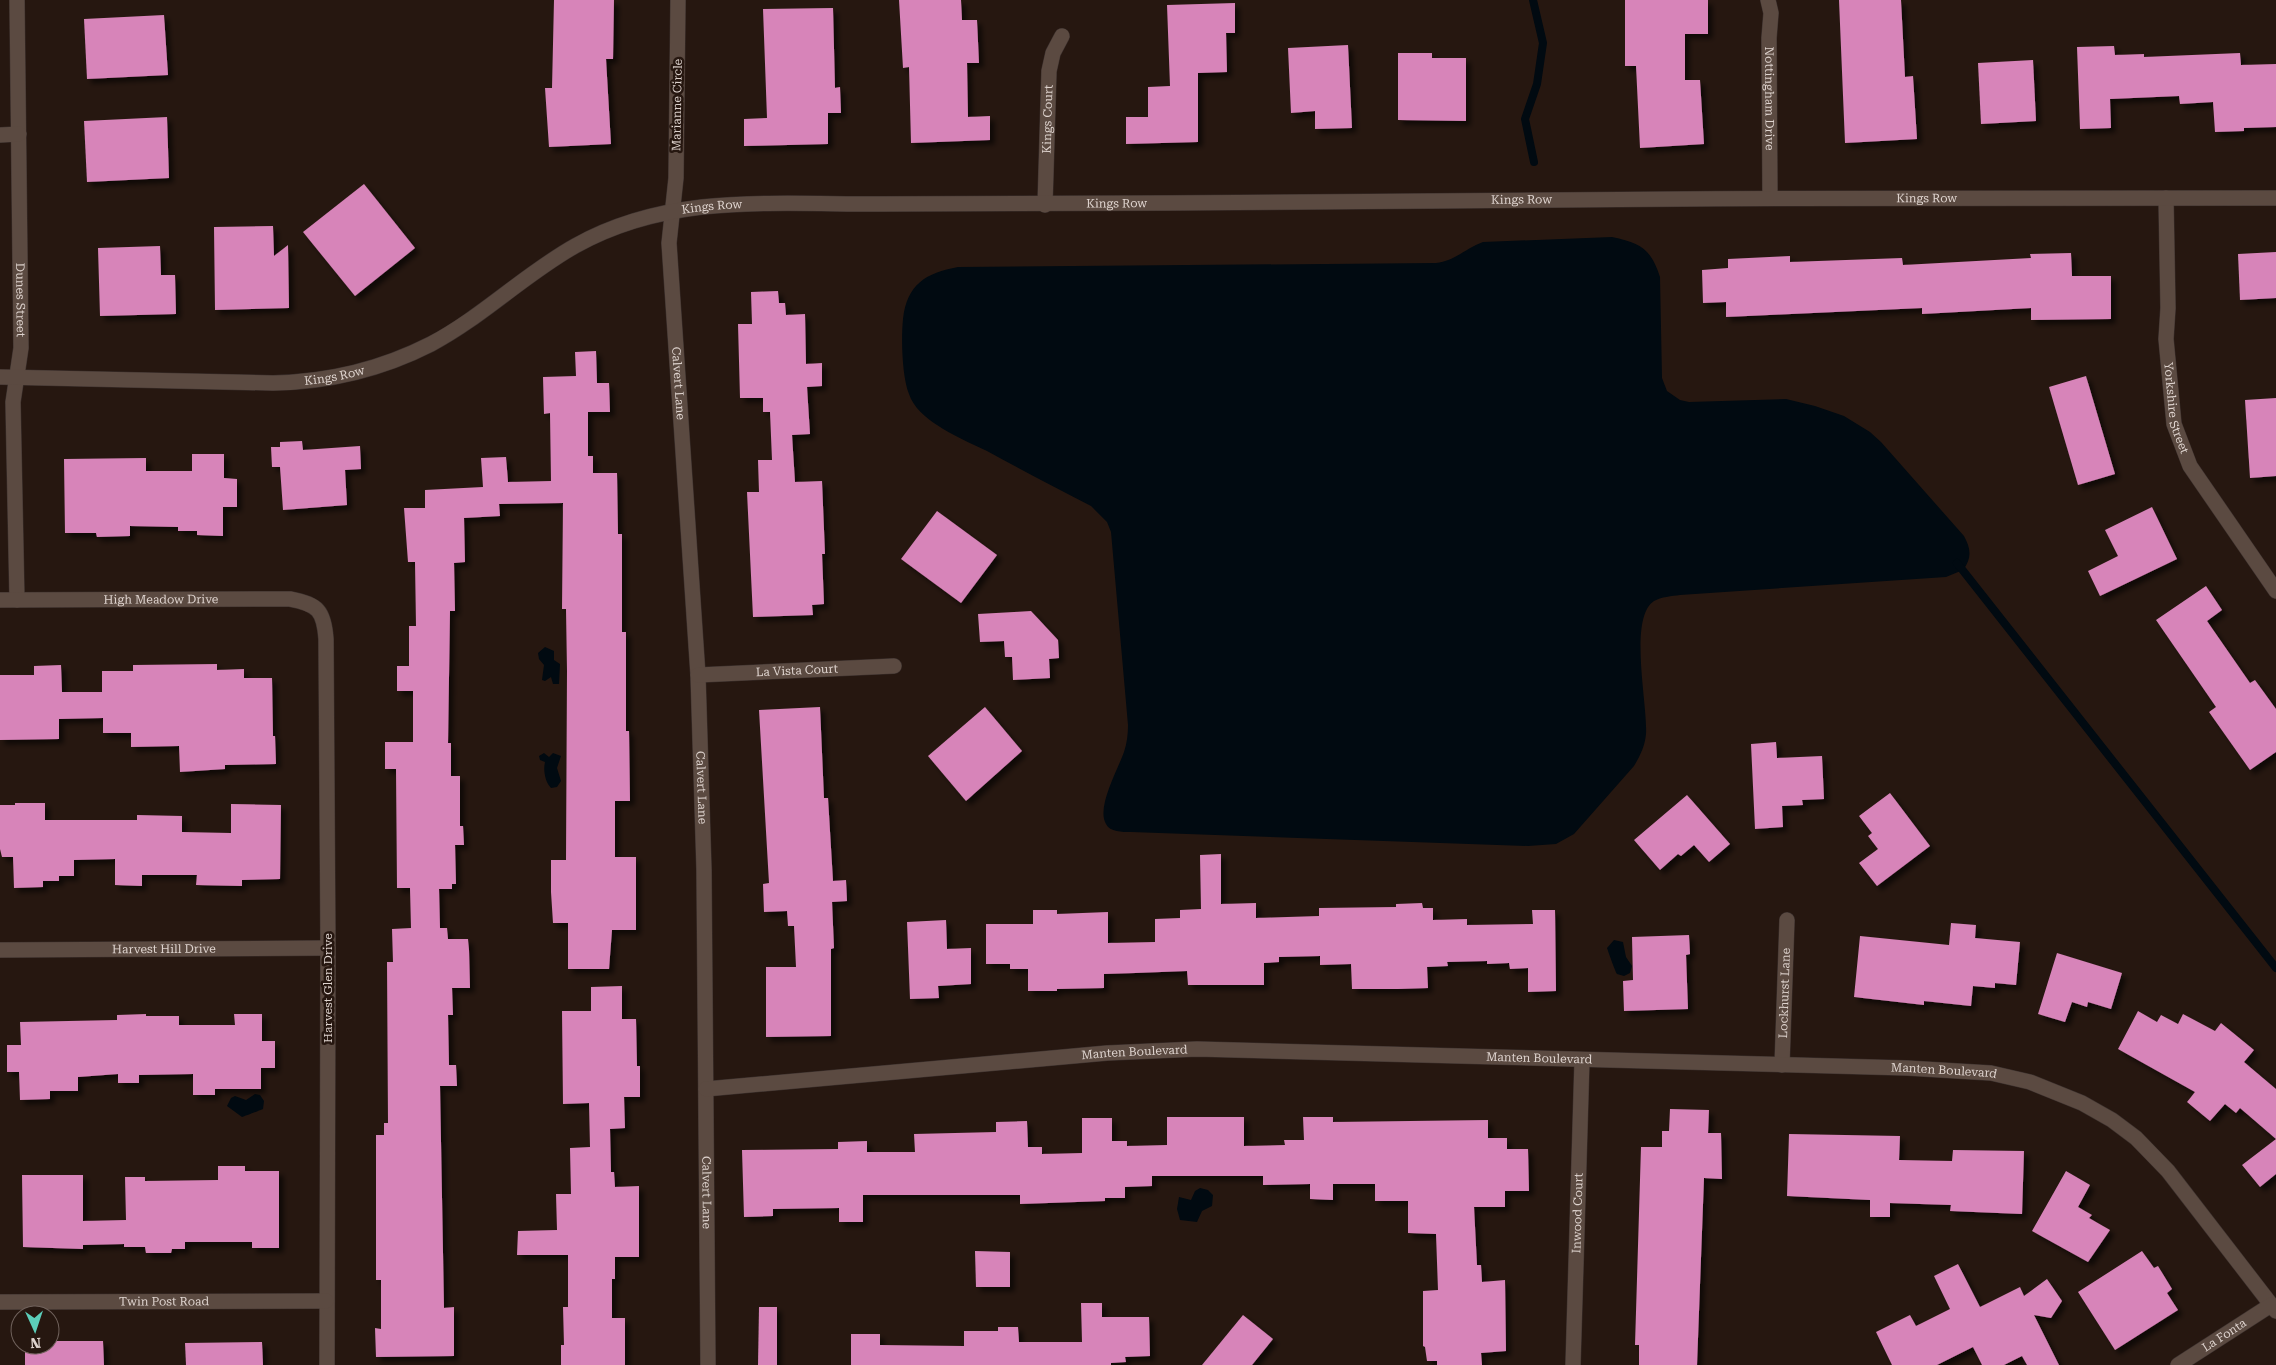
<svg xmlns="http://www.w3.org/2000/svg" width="2276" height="1365" font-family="'Roboto Serif',serif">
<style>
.water{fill:#010a11}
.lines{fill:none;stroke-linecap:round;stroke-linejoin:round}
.stream{stroke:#010a11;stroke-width:8}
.building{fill:#d784b9;filter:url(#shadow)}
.minor-casing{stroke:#3c312e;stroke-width:16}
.minor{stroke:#5b4a41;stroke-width:15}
.labels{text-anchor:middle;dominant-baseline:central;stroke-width:5;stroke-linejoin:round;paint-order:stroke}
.street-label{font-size:12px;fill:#ded3ce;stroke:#261710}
</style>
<defs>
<filter id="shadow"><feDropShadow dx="4.5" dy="4.5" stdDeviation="2.5" flood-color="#0009"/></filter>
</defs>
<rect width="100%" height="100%" fill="#261710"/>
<g class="water">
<path d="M1612,237C1641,243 1651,249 1660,277L1662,378L1667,391L1680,400L1689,402L1786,399L1815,406L1844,416L1870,432L1881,442L1964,536C1971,549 1972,558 1963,570L1946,577L1680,595C1672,596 1661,597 1654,601C1628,618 1648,705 1646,734C1645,746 1640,756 1634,766L1574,834L1556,844L1528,846L1131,832C1122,832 1110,832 1106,824C1096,808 1118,769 1124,752C1127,743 1128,734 1128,725L1111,532L1107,522L1091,506C1056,488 1022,470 987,451C970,443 952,435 937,425C926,418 913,407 909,394C902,376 901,339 903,319C907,284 926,273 958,267L1436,263C1455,261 1466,248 1483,242Z"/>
<polygon points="545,647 554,651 554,660 560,664 559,684 553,684 551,677 545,681 542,680 544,665 539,659 538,653"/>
<path d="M544,753L549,757L553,753L561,756L557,768L561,781L557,787L551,788C545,782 543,770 545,762L540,760L539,756Z"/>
<path d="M1614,940L1623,942L1626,957L1632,966L1630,973L1624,976L1617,974C1615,971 1608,951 1607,948Z"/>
<path d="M255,1094L260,1095L264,1101L263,1109C261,1110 245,1116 242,1117L227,1106L231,1098L235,1096L246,1100Z"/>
<polygon points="1200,1188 1208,1190 1213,1195 1212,1206 1202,1211 1197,1222 1180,1220 1177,1209 1179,1197 1191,1200 1195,1191"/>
</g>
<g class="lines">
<g class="stream">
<polyline points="1533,0 1543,43 1537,84 1525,119 1534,162"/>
<polyline points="1957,563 2276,968"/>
</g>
</g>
<g class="building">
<polygon points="554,0 614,0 613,59 606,59 611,144 549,147 545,88 552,88"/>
<polygon points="899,0 961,0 962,20 977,20 979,63 967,63 968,117 990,116 990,140 911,143 909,67 903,68"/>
<polygon points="1625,0 1708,0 1708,34 1685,34 1685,80 1700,80 1704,144 1640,148 1636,66 1625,66"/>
<polygon points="1839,0 1901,0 1905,77 1913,76 1917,139 1845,143"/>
<polygon points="1235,3 1235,33 1226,33 1227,72 1198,73 1198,142 1126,144 1126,117 1148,117 1148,87 1170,86 1167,5"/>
<polygon points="833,8 835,88 840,87 841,113 828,113 828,144 744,146 744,119 767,118 763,9"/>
<polygon points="164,15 168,75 87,79 84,19"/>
<polygon points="1348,45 1352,128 1315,129 1315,111 1291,113 1288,48"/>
<polygon points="2114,46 2115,55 2144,54 2144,57 2240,53 2241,65 2276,64 2276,127 2244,128 2244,131 2215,132 2213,102 2180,104 2179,96 2110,99 2111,128 2080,129 2077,47"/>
<polygon points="1398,53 1432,53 1432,58 1466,58 1466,121 1398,120"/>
<polygon points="2033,60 2036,121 1981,124 1978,63"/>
<polygon points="167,117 169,178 87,182 84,121"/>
<polygon points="364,184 415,248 355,296 303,232"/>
<polygon points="273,226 274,256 288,245 289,308 215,310 214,227"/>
<polygon points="160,246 161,275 175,275 176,314 100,316 98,248"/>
<polygon points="2276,252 2276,298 2240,300 2238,254"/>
<polygon points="2071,253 2072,276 2111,276 2111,319 2031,320 2031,308 1922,314 1922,308 1726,317 1726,302 1703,303 1702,270 1728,268 1728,259 1790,256 1790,262 1902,258 1903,265 2031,258 2030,254"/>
<polygon points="778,291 779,303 785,303 786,315 805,314 806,364 822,363 822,386 807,387 810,434 792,435 795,482 822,481 825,554 822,554 824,604 812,605 813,615 753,617 747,492 759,492 758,460 772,460 770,412 763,412 763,398 740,398 738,324 752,324 751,292"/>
<polygon points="596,351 597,383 609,383 610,412 588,412 588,456 593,456 593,473 617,473 618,534 622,534 622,632 626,632 626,731 629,731 630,801 615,801 615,857 636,857 636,930 612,930 609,969 568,969 568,923 553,923 551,892 551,860 566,860 567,671 566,609 562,609 563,503 499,504 500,516 464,518 465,562 454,563 455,611 450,611 448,743 451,743 451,776 460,776 460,826 463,826 464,845 455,845 456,884 452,884 452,889 439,889 440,928 447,928 448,939 468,939 469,950 470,988 452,988 453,1015 448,1015 449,1065 456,1065 457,1086 440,1086 444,1308 454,1307 454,1356 376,1357 375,1328 381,1329 381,1280 376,1280 376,1135 384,1135 384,1123 388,1123 387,962 393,962 392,929 411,928 410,888 397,888 396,769 385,769 385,742 413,742 413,691 397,691 397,666 409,666 409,626 416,626 415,562 408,562 404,508 425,508 425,490 483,487 481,458 506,457 508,482 551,481 550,413 544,414 543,377 576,376 575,352"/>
<polygon points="2086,376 2115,474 2078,485 2049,387"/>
<polygon points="2276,398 2276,476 2250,478 2245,400"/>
<polygon points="302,441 303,450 360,446 361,469 345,470 347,505 283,510 280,467 272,467 271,447 280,447 280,442"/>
<polygon points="192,454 224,454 224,478 237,479 237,507 223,507 223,536 197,535 197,531 178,531 178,527 130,526 130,536 97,537 96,533 65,533 64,459 146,458 146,471 192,471"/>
<polygon points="2152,507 2177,559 2100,596 2088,571 2118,556 2105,530"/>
<polygon points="937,511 997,555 961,603 901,559"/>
<polygon points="2206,586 2222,610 2207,621 2250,683 2255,680 2276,709 2276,752 2250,770 2209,712 2216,707 2156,620"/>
<polygon points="1031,611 1058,640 1059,658 1049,659 1050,678 1013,680 1012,657 1005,657 1004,641 980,642 978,614"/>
<polygon points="217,664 217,670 244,669 244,678 272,678 273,736 275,736 276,764 225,765 225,769 180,772 179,746 131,747 131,733 103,733 103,718 59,719 59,739 0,740 0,675 34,675 34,666 61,665 62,692 102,692 102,671 133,671 133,665"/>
<polygon points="820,707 824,798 828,798 833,881 846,880 847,901 832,902 834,948 831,949 831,1036 766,1037 766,967 796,967 794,926 788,926 787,911 764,912 763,884 769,883 759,710"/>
<polygon points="985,707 1022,751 966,801 928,756"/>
<polygon points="1776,742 1777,758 1822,756 1824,799 1802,800 1803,805 1782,806 1783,827 1755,829 1751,744"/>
<polygon points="1890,793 1930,846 1877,886 1859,863 1878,849 1868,836 1872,833 1859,816"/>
<polygon points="1687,795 1730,844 1709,862 1694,845 1681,856 1678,854 1660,870 1634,840"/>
<polygon points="15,803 45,803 45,820 137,820 137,815 182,816 182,832 231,833 231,804 281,805 280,879 242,880 242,886 196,885 197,875 142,875 142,886 115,885 115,859 74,860 74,876 59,876 59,881 43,881 43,887 14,888 13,857 2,857 0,849 0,805 15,805"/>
<polygon points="1221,854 1221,904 1256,903 1256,918 1319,916 1319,908 1396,907 1396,904 1422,903 1423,908 1433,908 1433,920 1467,919 1467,925 1533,924 1532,910 1555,910 1556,991 1528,992 1528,968 1510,969 1509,963 1487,964 1487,961 1447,962 1448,966 1427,967 1428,988 1398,989 1352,989 1351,964 1320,965 1320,956 1279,957 1279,962 1264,963 1264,985 1188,985 1187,971 1135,973 1104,974 1104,988 1057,989 1057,991 1028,991 1028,969 1010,969 1010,964 986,964 986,924 1033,924 1033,910 1057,910 1057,914 1108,912 1108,943 1155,942 1155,919 1180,918 1180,910 1201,909 1200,855"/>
<polygon points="946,920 947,949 971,948 971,984 938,986 939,998 910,999 907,922"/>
<polygon points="1951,923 1976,925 1975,938 2020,942 2016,985 1995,983 1995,988 1973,986 1971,1006 1924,1001 1924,1005 1854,997 1860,936 1949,945"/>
<polygon points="1689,935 1690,954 1686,955 1688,1009 1624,1011 1623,981 1633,980 1632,937"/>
<polygon points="2057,953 2122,973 2111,1009 2088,1002 2087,1007 2072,1002 2065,1022 2038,1014"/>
<polygon points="622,986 622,1019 636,1019 637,1066 640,1066 640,1097 624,1097 625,1128 610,1129 611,1172 614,1172 615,1187 639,1186 639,1257 615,1257 615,1279 612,1279 612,1318 625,1318 625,1365 561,1365 561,1345 564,1345 563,1307 568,1307 568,1255 517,1255 518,1231 557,1230 556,1194 571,1194 570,1148 590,1147 589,1103 563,1104 562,1011 591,1011 591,987"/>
<polygon points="2138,1011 2157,1022 2161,1015 2178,1024 2183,1014 2215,1031 2221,1023 2254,1050 2244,1062 2276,1089 2276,1174 2260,1187 2242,1165 2276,1139 2240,1108 2236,1113 2225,1104 2210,1121 2187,1102 2195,1092 2118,1049"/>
<polygon points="146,1014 146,1016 179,1016 179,1025 235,1025 234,1014 262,1014 262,1041 275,1041 275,1068 261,1068 261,1089 215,1089 215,1095 193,1095 193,1074 139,1075 139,1083 118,1083 118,1074 78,1077 78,1091 50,1091 50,1099 20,1100 19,1072 7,1072 7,1045 21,1045 20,1022 117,1020 117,1015"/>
<polygon points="1670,1109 1709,1110 1708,1133 1721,1133 1722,1179 1704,1178 1697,1365 1639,1365 1639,1345 1635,1345 1641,1147 1662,1147 1662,1131 1669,1131"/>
<polygon points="1167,1117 1244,1117 1244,1146 1285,1145 1284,1140 1304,1140 1303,1117 1333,1117 1333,1122 1488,1120 1488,1138 1507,1138 1507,1149 1528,1149 1529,1191 1505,1191 1505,1207 1474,1207 1477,1265 1481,1265 1482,1282 1505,1280 1506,1351 1481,1353 1482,1365 1437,1365 1437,1361 1427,1361 1425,1347 1423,1346 1423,1291 1438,1290 1436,1234 1408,1233 1408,1201 1375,1201 1375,1184 1333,1184 1333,1200 1310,1199 1310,1184 1263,1185 1263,1176 1152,1176 1152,1186 1125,1187 1125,1198 1105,1198 1105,1201 1020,1204 1020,1195 863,1195 863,1222 839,1222 839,1208 773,1209 773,1216 744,1217 742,1150 838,1149 838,1142 867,1141 867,1152 915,1152 914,1134 996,1132 996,1122 1027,1121 1028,1147 1042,1147 1042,1154 1082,1153 1082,1118 1112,1118 1112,1141 1127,1141 1127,1146 1167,1145"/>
<polygon points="1789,1134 1900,1136 1899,1160 1952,1161 1953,1150 2024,1151 2022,1214 1950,1211 1951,1205 1890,1203 1890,1217 1870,1217 1870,1200 1787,1196"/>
<polygon points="218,1166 245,1166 245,1171 279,1171 279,1248 252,1248 252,1242 185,1242 185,1249 172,1249 171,1253 146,1253 145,1247 124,1247 124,1244 83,1245 83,1249 23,1247 22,1175 83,1175 83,1221 126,1220 125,1177 145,1177 145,1181 218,1180"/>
<polygon points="2066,1171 2090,1185 2078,1207 2092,1215 2089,1218 2110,1230 2088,1262 2032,1231"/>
<polygon points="975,1251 1010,1252 1010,1287 976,1287"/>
<polygon points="2142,1251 2154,1268 2158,1266 2172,1289 2167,1293 2178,1310 2115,1350 2078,1292"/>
<polygon points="1958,1264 1980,1307 2020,1287 2024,1296 2047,1279 2062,1301 2051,1318 2034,1315 2059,1365 2027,1365 2022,1356 2004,1365 1982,1365 1973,1347 1937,1365 1892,1365 1876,1332 1910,1315 1916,1326 1950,1309 1934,1276"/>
<polygon points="1081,1303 1102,1303 1102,1317 1149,1317 1150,1356 1125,1357 1126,1362 1111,1363 1111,1365 851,1365 851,1334 880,1334 880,1345 964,1346 964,1331 998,1331 998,1327 1018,1327 1019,1342 1082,1342"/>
<polygon points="759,1307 777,1307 777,1365 758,1365"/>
<polygon points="1243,1315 1273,1339 1252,1365 1202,1365"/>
<polygon points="50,1341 103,1341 104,1365 25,1365 25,1345 50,1345"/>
<polygon points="262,1342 263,1365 186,1365 185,1343"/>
</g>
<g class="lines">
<g class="minor-casing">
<g id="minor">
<path id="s1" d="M17,0L21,348L13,402L17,600"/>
<path id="s2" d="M678,0L676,178L669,243L698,675L704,870L708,1365"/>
<path id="s3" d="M1768,0L1771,13L1769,38L1770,198"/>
<polyline points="0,135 19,134"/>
<path id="s4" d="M2166,198L2168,308L2166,339L2174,424L2190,466L2276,591"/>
<path id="s5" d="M1045,205L1049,71L1053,53L1062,36"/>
<path id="s6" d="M0,377L273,383C328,382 382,369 431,344C482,317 525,274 575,246C614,224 659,212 702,207C760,201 819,204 877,204C973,204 1069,204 1165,203C1535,198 1906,198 2276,198"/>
<path id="s7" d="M0,600L290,599C318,604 324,611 326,639L328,948L327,1365"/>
<path id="s8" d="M698,675L894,666"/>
<path id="s9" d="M0,950L328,948"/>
<path id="s10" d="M1782,1065L1787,920"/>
<path id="s11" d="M706,1089L1107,1053L1197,1049L1907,1068L1991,1073L2030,1082L2082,1103L2112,1120L2136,1138L2168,1171L2276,1311"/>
<path id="s12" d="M0,1302L326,1301"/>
<path id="s13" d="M1573,1365L1582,1060"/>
<path id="s14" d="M2178,1365L2271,1305"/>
</g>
</g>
<use href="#minor" class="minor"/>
</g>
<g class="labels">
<g class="street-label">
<text stroke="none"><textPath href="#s3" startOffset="99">Nottingham Drive</textPath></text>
<text transform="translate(677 105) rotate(-89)">Marianne Circle</text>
<text stroke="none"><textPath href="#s5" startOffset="86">Kings Court</textPath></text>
<text stroke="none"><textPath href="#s6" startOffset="1970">Kings Row</textPath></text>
<text stroke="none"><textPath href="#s6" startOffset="1565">Kings Row</textPath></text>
<text stroke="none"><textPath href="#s6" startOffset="1160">Kings Row</textPath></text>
<text stroke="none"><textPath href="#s6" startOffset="755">Kings Row</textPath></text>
<text stroke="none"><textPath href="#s1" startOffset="300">Dunes Street</textPath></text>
<text stroke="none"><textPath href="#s6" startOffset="335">Kings Row</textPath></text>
<text stroke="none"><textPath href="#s2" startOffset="384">Calvert Lane</textPath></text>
<text stroke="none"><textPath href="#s4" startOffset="211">Yorkshire Street</textPath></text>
<text stroke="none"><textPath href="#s7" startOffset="161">High Meadow Drive</textPath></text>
<text stroke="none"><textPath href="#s8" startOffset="99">La Vista Court</textPath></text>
<text stroke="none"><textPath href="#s2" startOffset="789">Calvert Lane</textPath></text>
<text stroke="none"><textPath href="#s9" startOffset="164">Harvest Hill Drive</textPath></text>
<text transform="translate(328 988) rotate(-90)">Harvest Glen Drive</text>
<text stroke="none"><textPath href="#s10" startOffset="72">Lockhurst Lane</textPath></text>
<text stroke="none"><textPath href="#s11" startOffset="430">Manten Boulevard</textPath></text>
<text stroke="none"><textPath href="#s11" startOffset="835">Manten Boulevard</textPath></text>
<text stroke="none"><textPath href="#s11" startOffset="1240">Manten Boulevard</textPath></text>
<text stroke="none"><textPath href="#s2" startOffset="1194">Calvert Lane</textPath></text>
<text stroke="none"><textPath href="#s13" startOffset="152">Inwood Court</textPath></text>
<text stroke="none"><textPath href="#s12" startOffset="164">Twin Post Road</textPath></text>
<text stroke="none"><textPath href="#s14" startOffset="55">La Fonta</textPath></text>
</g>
</g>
<g transform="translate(35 1330) rotate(177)"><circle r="24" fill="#261710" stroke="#70625c"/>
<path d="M0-4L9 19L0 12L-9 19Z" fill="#5cceba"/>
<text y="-8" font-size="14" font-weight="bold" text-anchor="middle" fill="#ded3ce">N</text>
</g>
</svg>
